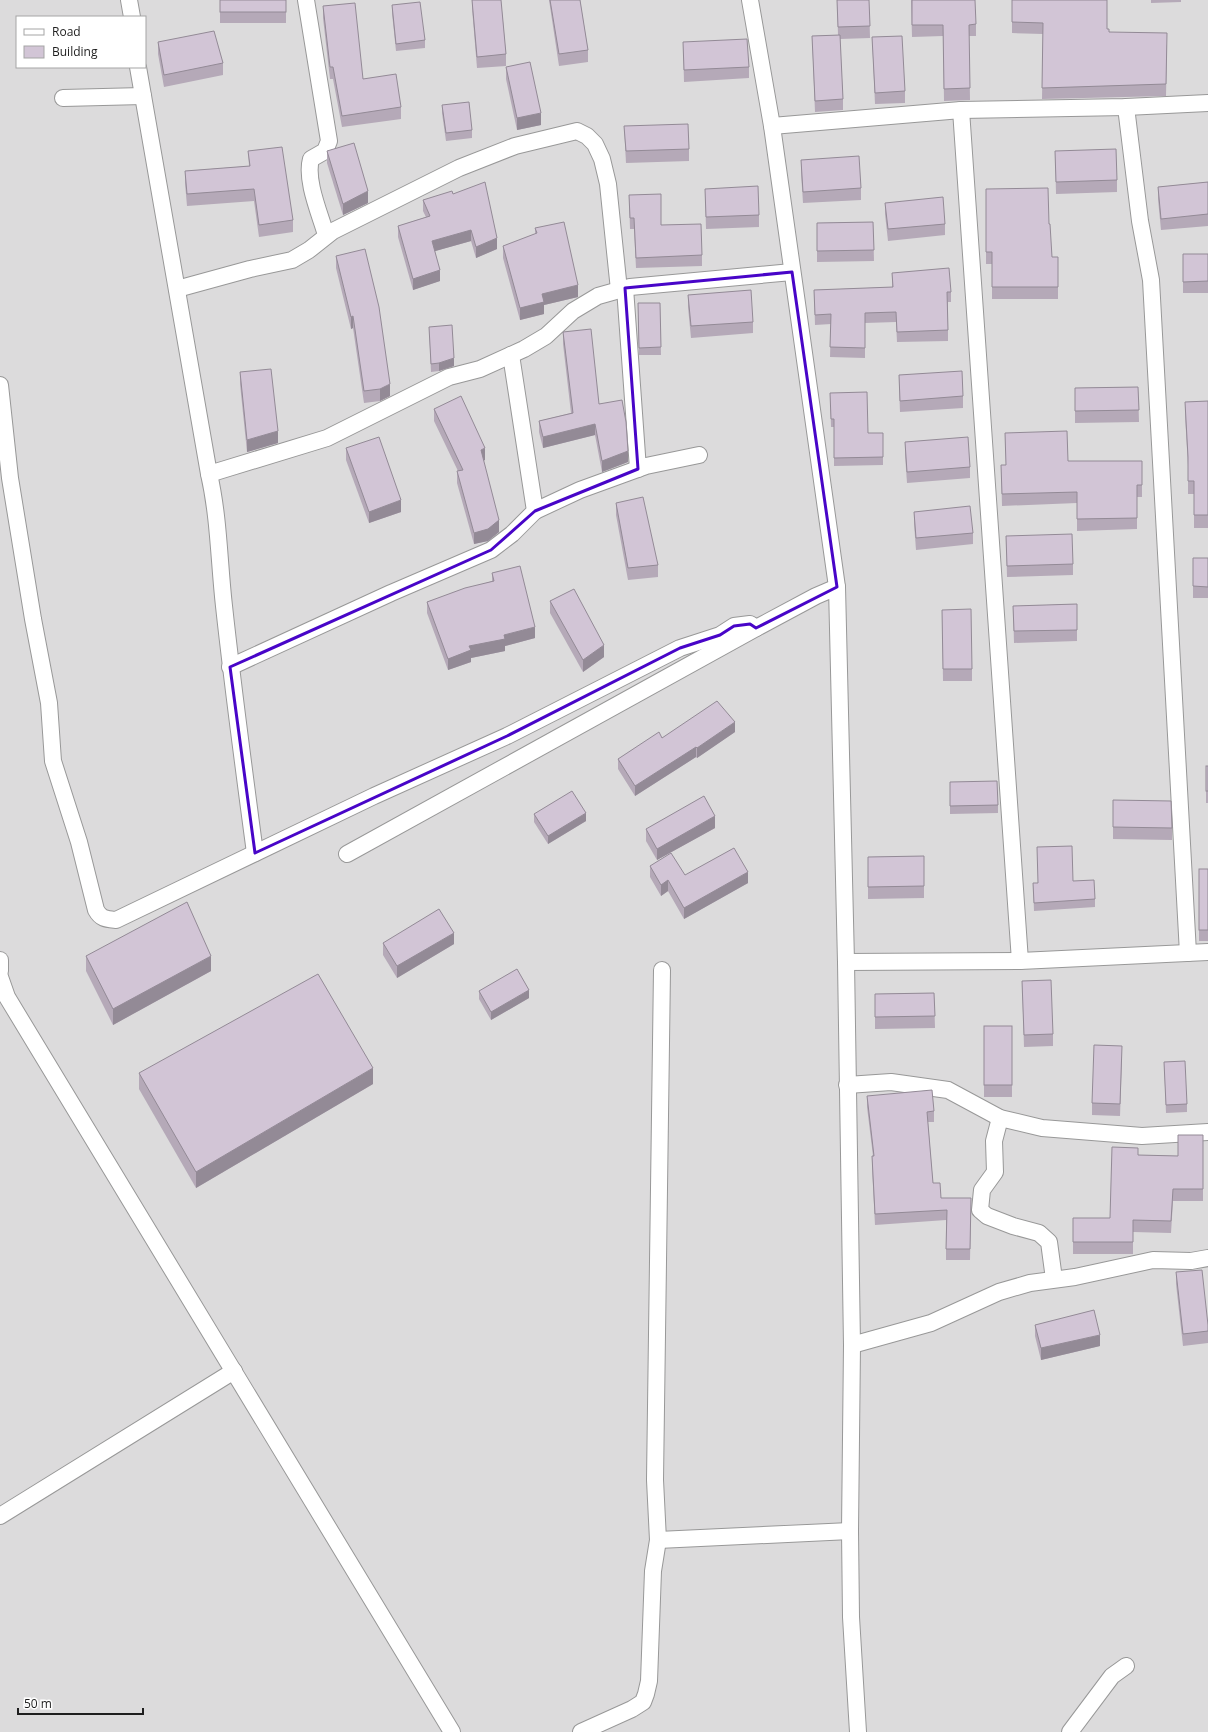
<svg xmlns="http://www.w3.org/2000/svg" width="1208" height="1732" font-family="'Open Sans',sans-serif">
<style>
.residential{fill:#dcdbdc;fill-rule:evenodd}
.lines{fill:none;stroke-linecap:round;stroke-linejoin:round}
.street-casing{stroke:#989898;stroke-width:18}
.street{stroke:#fff;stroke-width:16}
.wall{fill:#b5a9b8}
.shaded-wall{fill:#938a96}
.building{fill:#d2c5d6;stroke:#938a96}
.marked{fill:none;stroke:#4805c8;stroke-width:3;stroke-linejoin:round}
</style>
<rect width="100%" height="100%" fill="#efe5ef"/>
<path class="residential" d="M0,0H1208V1732H0ZM17,17H145V67H17Z"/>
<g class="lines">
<g class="street-casing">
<g id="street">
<polyline points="129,0 132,17"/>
<path d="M306,0L329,141L325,151L311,159C305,180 320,214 326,235"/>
<polyline points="750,0 772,126 837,587 846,962 852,1345 850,1531 851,1617 858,1732"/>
<polyline points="138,67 209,474 327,438 449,377 480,369 524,349 546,336 573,311 598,296 630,287 792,272"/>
<polyline points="63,98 143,96"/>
<polyline points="1126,107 1140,221 1151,280 1188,953"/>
<polyline points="961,110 1020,961"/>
<polyline points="772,126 961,110 1126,107 1208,103"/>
<polyline points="625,288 638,469"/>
<polyline points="177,289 250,269 292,260 309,250 333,231 459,168 515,146 577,131 587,136 595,144 602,159 608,184 619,290"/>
<path d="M0,385L10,478L33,619L49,703L53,761L79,842L96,910C101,919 106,919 116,920L374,796L507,736L680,648L720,635L734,626L750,624L756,628"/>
<path d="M209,474C219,518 219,562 224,606C233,689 244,771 255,853"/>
<polyline points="535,511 580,490 646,466 699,455"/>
<polyline points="230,667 391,593 491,550 512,534 535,511 511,355"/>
<polyline points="347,854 760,626 816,596 837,587"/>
<polyline points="0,960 0,971"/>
<polyline points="846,962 1020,961 1208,952"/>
<polyline points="0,977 7,997 452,1732"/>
<polyline points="847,1085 891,1082 948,1090 1000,1118 1042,1128 1142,1136 1208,1132"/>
<polyline points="1000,1118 994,1141 995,1172 982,1190 980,1210 987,1216 1013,1226 1039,1233 1049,1242 1054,1279"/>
<polyline points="852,1345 931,1323 999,1292 1030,1283 1075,1277 1153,1260 1191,1261 1208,1258"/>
<polyline points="0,1516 234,1371"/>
<polyline points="658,1540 850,1531"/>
<polyline points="581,1732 632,1709 643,1702 646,1694 649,1681 653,1571 658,1540 655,1480 662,970"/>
<polyline points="1070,1732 1112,1676 1126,1666"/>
</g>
</g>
<use href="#street" class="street"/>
</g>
<g class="wall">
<rect x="220" y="0" width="66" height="23"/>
<polygon points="472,0 501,0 506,54 506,66 477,68 472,8"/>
<polygon points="549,0 580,0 588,50 588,62 559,66"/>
<polygon points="837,0 869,0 870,38 840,39 843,99 843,110 815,112 812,36 838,35"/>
<polygon points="911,0 976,24 976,36 969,36 970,100 944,101 943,36 912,37"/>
<polygon points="1012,0 1107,29 1109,32 1167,45 1166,96 1042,99 1043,34 1012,33"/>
<polygon points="1151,0 1181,0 1181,2 1151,3"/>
<polygon points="392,5 425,40 425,48 396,51 392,13"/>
<polygon points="323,6 363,79 401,107 401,119 342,127 333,79 330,79 323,18"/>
<polygon points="872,37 905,91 905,103 875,104"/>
<polygon points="158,42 223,63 223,75 164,87 158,54"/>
<polygon points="683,42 749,67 749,78 684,82"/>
<polygon points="506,67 541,125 517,130 506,79"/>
<polygon points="442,105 472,130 472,138 446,141 442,113"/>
<polygon points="624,126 689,149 689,161 626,163"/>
<polygon points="248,151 293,220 293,232 259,237 254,201 187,206 185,183 185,171 249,166"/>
<polygon points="327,151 368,203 343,215 327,163"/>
<polygon points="1055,151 1117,180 1117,192 1056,194"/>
<polygon points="801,160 861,188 861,200 803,203 801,172"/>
<polygon points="1208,182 1208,226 1161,230 1158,199 1158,187"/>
<polygon points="705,189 759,215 759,227 706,229"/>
<polygon points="986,189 1049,224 1052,257 1058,257 1058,299 992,299 992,264 986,264"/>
<polygon points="453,194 497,249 476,258 471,241 435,251 440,281 413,290 398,237 398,226 426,217 423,211 423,200"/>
<polygon points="629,195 661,225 702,255 702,266 636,268 634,229 630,229"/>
<polygon points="885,203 945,224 945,235 888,241 885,214"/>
<polygon points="873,222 874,261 817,262 817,223"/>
<polygon points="535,228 578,297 544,305 544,314 520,320 503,258 503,246 535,234"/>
<rect x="1183" y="254" width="25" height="39"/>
<polygon points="336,256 390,396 380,401 364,403 353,328 351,329 336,268"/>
<polygon points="892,273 951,292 951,302 948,302 948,341 897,342 896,322 865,323 865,358 830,357 831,324 815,325 814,290 892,287"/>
<polygon points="688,295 753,322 753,333 691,338 688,307"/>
<polygon points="638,303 660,303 661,355 639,355"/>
<polygon points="429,327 454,366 439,371 431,372"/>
<polygon points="563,332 628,462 602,472 595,435 543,448 539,432 539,421 571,413 563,344"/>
<polygon points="240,372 278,443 247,452 240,384"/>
<polygon points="899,375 963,396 963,408 900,412 899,387"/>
<polygon points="1138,387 1139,422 1075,423 1075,388"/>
<polygon points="830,393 868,433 883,433 883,465 834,466 834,427 831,427"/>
<polygon points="1208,401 1208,528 1194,528 1194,494 1188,494 1188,466 1185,415 1185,402"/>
<polygon points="434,409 485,460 483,460 499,532 488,541 474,544 457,483 457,471 458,471 434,421"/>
<polygon points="1005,433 1068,461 1142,461 1142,497 1137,497 1137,529 1077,531 1077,503 1002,506 1001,465 1006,465"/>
<polygon points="905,442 970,467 970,478 907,483 905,454"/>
<polygon points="346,448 401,512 369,523 346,460"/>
<polygon points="616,503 658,565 658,577 628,580 616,515"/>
<polygon points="914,512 973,533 973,544 916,550 914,523"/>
<polygon points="1006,536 1073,564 1073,575 1007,577"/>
<rect x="1193" y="558" width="15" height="40"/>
<polygon points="492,573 535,638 505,646 505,651 471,658 471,662 448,670 427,613 427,602 492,581"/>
<polygon points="550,601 604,657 583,672 550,613"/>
<polygon points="1077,604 1077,641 1014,643 1013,606"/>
<polygon points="942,610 972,669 972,681 943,681"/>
<polygon points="735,732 697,758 696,757 635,796 618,769 618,759 662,738"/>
<rect x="1206" y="766" width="2" height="37"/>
<polygon points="950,782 998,805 998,813 950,814"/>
<polygon points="1113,800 1172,828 1172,840 1113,839"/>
<polygon points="534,814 586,821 548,844 534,822"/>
<polygon points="715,828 657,860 646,841 646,829"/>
<polygon points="924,856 924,898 868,899 868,857"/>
<polygon points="650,866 685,875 748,883 684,919 668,891 661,896 650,877"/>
<rect x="1199" y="869" width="9" height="72"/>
<polygon points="1033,883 1095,899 1095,907 1034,911"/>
<polygon points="383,943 454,944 397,978 383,955"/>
<polygon points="86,956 211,971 113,1025 86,971"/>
<polygon points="1022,981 1053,1034 1053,1046 1024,1047"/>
<polygon points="479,991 529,998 491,1020 479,999"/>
<polygon points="934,993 935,1028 875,1029 875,994"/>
<rect x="984" y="1026" width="28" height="71"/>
<polygon points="1122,1058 1120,1116 1092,1115 1092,1103"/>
<polygon points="1164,1062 1187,1104 1187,1112 1166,1113"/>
<polygon points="139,1073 373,1084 196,1188 139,1089"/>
<polygon points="867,1096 934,1111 934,1122 928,1122 933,1183 941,1198 971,1213 970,1260 946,1260 946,1220 875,1225 872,1167 872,1156 873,1156 867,1107"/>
<polygon points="1203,1135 1203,1201 1173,1201 1171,1233 1133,1232 1133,1254 1073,1254 1073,1218 1110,1218 1138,1155 1178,1156"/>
<polygon points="1176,1272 1208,1325 1208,1343 1183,1346 1176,1284"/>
<polygon points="1035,1325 1100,1346 1041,1360 1035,1336"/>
</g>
<g class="shaded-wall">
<polygon points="541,113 541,125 517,130 517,118"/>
<polygon points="368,191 368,203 343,215 343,204"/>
<polygon points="471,230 471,241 432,252 432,241"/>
<polygon points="497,238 497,249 476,258 476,247"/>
<polygon points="440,270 440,281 413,290 413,279"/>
<polygon points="578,285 578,297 544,305 544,314 520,320 520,308 542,294"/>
<polygon points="353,316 353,328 351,329 351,317"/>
<polygon points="454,358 454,366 439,371 439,363"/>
<polygon points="390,384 390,396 380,401 380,389"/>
<polygon points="595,424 595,435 543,448 543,437"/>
<polygon points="278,431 278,443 247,452 247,440"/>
<polygon points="485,448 485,460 481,462 481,450"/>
<polygon points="628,451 628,462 602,472 602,461"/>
<polygon points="401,500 401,512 369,523 369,512"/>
<polygon points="499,520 499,532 488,541 474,544 474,533"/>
<polygon points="535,627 535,638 505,646 505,651 471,658 471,662 448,670 448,659 469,646 504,635"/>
<polygon points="604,645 604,657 583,672 583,660"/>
<polygon points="735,722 735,732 697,758 697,748"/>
<polygon points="696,747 696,757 635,796 635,786"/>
<polygon points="586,813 586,821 548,844 548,836"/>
<polygon points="715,816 715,828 657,860 657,849"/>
<polygon points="748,872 748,883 684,919 684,908"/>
<polygon points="668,880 668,891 661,896 661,885"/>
<polygon points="454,933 454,944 397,978 397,966"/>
<polygon points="211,956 211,971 113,1025 113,1009"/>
<polygon points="529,990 529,998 491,1020 491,1012"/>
<polygon points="373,1068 373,1084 196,1188 196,1172"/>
<polygon points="1100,1335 1100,1346 1041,1360 1041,1348"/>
</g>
<g class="building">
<rect x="220" y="0" width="66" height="12"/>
<polygon points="472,0 501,0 506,54 477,57"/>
<polygon points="550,0 580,0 588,50 559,54"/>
<polygon points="837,0 869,0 870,26 838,27"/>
<polygon points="912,0 975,0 976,24 969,25 970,88 944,89 943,25 912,25"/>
<polygon points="1012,0 1107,0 1107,29 1109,29 1109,32 1167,33 1166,84 1042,88 1043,23 1012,22"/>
<polygon points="420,2 425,40 396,44 392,5"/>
<polygon points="355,3 363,79 396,74 401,107 342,116 333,67 330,67 323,6"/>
<polygon points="214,31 223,63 164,75 158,42"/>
<polygon points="840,35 843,99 815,101 812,36"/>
<polygon points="902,36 905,91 875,93 872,37"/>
<polygon points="747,39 749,67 684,70 683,42"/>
<polygon points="530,62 541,113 517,118 506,67"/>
<polygon points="469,102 472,130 446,133 442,105"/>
<polygon points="688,124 689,149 626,151 624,126"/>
<polygon points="354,143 368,191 343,204 327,151"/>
<polygon points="282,147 293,220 259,225 254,189 187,194 185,171 250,166 248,151"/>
<polygon points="1116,149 1117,180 1056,182 1055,151"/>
<polygon points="859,156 861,188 803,192 801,160"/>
<polygon points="485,182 497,238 476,247 471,230 432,241 440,270 413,279 398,226 430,216 423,200 452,191 453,194"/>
<polygon points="1208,182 1208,214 1161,219 1158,187"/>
<polygon points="758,186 759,215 706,217 705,189"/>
<polygon points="1048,188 1049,224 1050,224 1052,257 1058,257 1058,287 992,287 992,252 986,252 986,189"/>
<polygon points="661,194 661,225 701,224 702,255 636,258 634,218 630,218 629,195"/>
<polygon points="943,197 945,224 888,229 885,203"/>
<polygon points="564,222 578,285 542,294 544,302 520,308 503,246 537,233 535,228"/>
<polygon points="873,222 874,250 817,251 817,223"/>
<polygon points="365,249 379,307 390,384 380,389 364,391 353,316 351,317 336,256"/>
<polygon points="1183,254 1208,254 1208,281 1183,282"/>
<polygon points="949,268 951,292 947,292 948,330 897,332 896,312 865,313 865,348 830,347 831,314 815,315 814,290 893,287 892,273"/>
<polygon points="751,290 753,322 691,326 688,295"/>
<polygon points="638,303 660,303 661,347 639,348"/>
<polygon points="452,325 454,358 439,363 431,364 429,327"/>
<polygon points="591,329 599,404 622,400 626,422 628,451 602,461 595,424 543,437 539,421 573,413 563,332"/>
<polygon points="271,369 278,431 247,440 240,372"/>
<polygon points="962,371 963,396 900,401 899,375"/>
<polygon points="1138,387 1139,410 1075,411 1075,388"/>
<polygon points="867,392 868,433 883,433 883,457 834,458 834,419 831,419 830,393"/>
<polygon points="461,396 485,448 481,450 499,520 488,529 474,533 457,471 463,470 434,409"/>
<polygon points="1208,401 1208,515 1194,515 1194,481 1188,481 1188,457 1185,402"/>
<polygon points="1067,431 1068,461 1142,461 1142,485 1137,485 1137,518 1077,519 1077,492 1002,494 1001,465 1006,465 1005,433"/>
<polygon points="379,437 401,500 369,512 346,448"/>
<polygon points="968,437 970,467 907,472 905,442"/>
<polygon points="643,497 658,565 628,568 616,503"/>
<polygon points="970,506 973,533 916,538 914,512"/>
<polygon points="1072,534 1073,564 1007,566 1006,536"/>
<polygon points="1193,558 1208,558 1208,587 1193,586"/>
<polygon points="520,566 535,627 504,635 505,639 469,646 471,650 448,659 427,602 465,588 494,581 492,573"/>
<polygon points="574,589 604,645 583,660 550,601"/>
<polygon points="1077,604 1077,630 1014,631 1013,606"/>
<polygon points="971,609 972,669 943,669 942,610"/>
<polygon points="717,701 735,722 697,748 696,747 635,786 618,759 659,732 662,738"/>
<rect x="1206" y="766" width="2" height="25"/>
<polygon points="997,781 998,805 950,806 950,782"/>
<polygon points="572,791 586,813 548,836 534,814"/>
<polygon points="704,796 715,816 657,849 646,829"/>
<polygon points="1113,800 1171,801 1172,828 1113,827"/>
<polygon points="1072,846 1073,881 1094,880 1095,899 1034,903 1033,883 1038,883 1037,847"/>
<polygon points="734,848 748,872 684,908 668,880 661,885 650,866 671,853 685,875"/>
<polygon points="924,856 924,886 868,887 868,857"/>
<rect x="1199" y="869" width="9" height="61"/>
<polygon points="187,902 211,956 113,1009 86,956"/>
<polygon points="439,909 454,933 397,966 383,943"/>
<polygon points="517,969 529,990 491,1012 479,991"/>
<polygon points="318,974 373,1068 196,1172 139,1073"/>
<polygon points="1051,980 1053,1034 1024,1035 1022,981"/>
<polygon points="934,993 935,1016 875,1017 875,994"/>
<rect x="984" y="1026" width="28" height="59"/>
<polygon points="1094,1045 1122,1046 1120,1104 1092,1103"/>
<polygon points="1185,1061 1187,1104 1166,1105 1164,1062"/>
<polygon points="932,1090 934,1111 927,1112 933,1183 940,1183 941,1198 971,1198 970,1249 946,1249 947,1210 875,1214 872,1156 874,1156 867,1096"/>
<polygon points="1178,1135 1203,1135 1203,1189 1173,1189 1171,1221 1133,1220 1133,1242 1073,1242 1073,1218 1110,1218 1112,1147 1138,1148 1138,1155 1178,1156"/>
<polygon points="1202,1270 1208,1325 1208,1331 1183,1334 1176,1272"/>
<polygon points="1094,1310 1100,1335 1041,1348 1035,1325"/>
</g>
<path class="marked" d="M792,272L837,587L756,628L750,624L734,626L720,635L680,648L507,736L255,853L230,667L491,550L535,511L638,469L625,288Z"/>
<rect x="16" y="16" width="130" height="52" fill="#ffffff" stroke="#a5a5a5"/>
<rect x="24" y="29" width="20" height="6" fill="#ffffff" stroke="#a5a5a5"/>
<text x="52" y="36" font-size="12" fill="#1e1e1e">Road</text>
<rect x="24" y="46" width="20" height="12" fill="#d2c5d6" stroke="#a5a5a5"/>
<text x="52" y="56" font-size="12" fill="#1e1e1e">Building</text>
<path d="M18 1708v6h125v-6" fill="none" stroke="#1e1e1e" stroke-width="2"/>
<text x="24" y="1708" font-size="12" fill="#1e1e1e" stroke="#ffffff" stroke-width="3" paint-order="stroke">50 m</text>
</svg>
